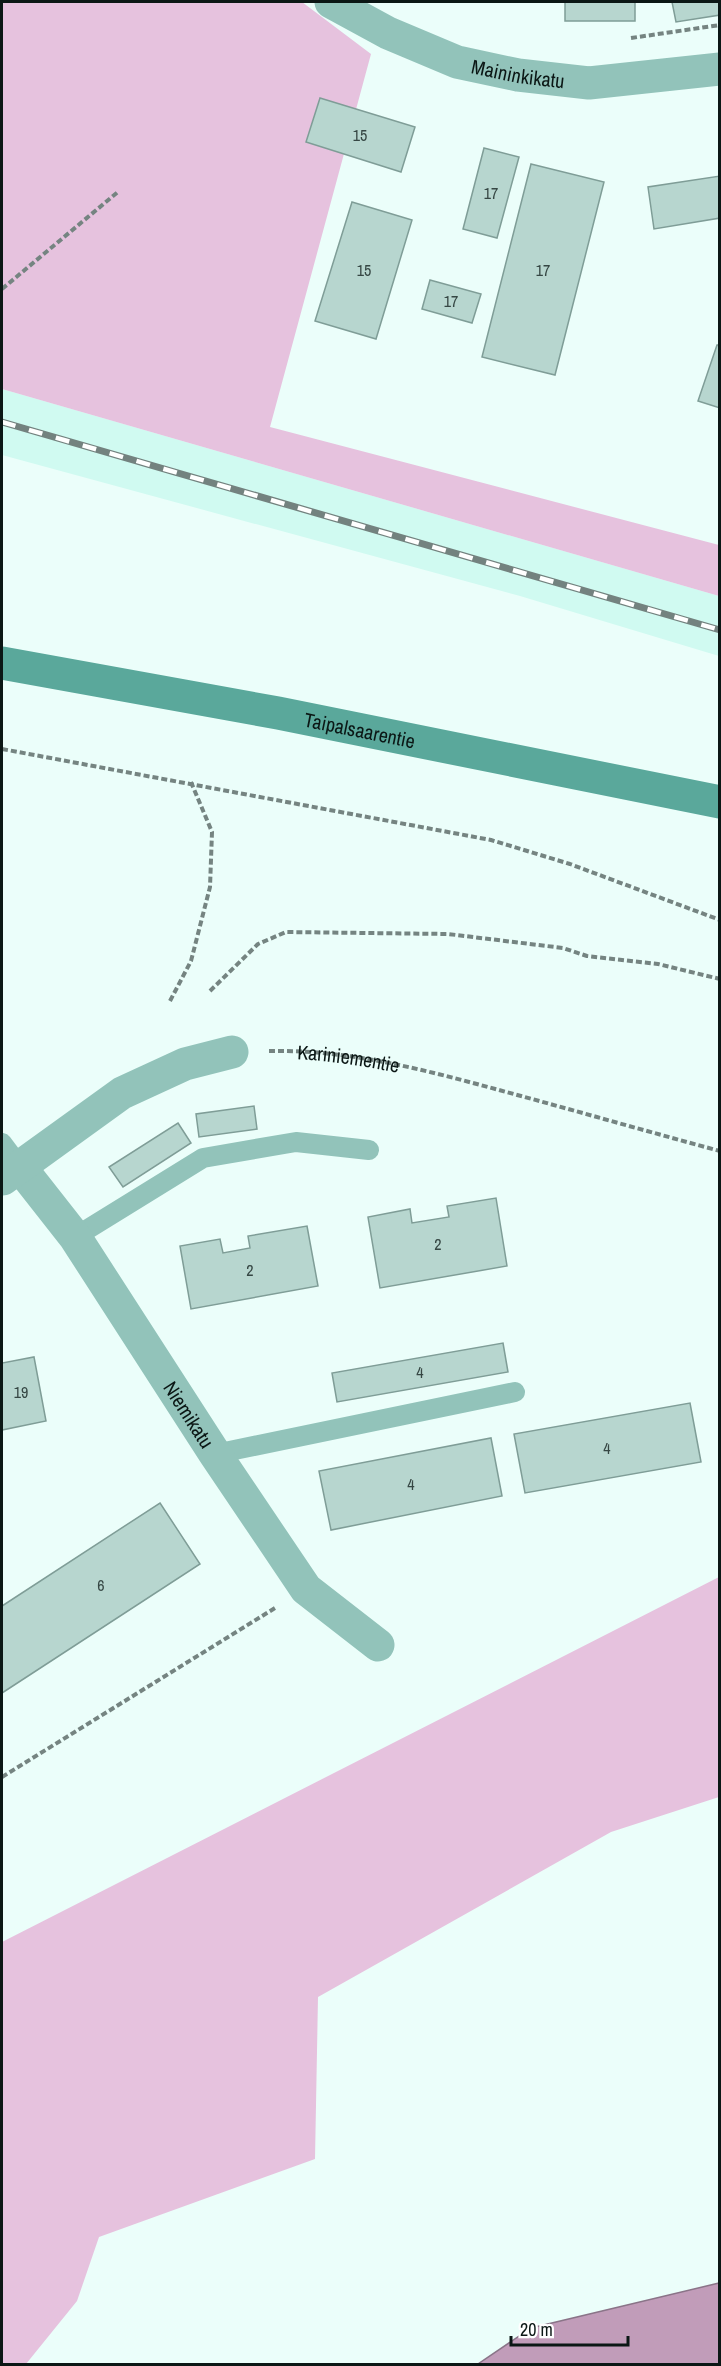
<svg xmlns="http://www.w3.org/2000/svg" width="721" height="2366" font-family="'Archivo Narrow',sans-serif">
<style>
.built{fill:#d0faf1}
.green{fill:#e6c2de}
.water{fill:#c19cb9;stroke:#8a7488;stroke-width:1.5}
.building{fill:#b7d6cf;stroke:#7f9d97;stroke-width:1.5}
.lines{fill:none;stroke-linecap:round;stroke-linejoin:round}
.path{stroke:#758481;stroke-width:4;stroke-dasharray:6 3;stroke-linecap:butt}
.lane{stroke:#92c3ba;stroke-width:20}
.street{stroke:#92c3ba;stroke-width:33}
.secondary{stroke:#5aa89b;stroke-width:33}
.rail-casing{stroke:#73827f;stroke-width:7}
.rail{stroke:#fff;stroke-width:4.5;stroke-dasharray:14;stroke-linecap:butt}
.labels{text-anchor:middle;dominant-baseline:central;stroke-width:5;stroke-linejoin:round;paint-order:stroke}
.number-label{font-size:16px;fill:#364744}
.street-label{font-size:20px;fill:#0b1715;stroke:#fff}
</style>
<rect width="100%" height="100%" fill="#ebfefa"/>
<polygon class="built" points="2,389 719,596 719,656 520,596 2,455"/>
<g class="green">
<polygon points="2,2 302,2 371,54 270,427 719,545 719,596 2,389"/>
<polygon points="719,1577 719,1797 611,1832 318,1997 315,2159 99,2237 77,2301 26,2364 2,2364 2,1942"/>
</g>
<polygon class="water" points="719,2283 719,2364 478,2364 531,2328"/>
<g class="building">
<rect x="565" y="2" width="70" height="19"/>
<polygon points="672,2 720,2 720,15 676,22"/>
<polygon points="320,98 415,127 401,172 306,142"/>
<polygon points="484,148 519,157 497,238 463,229"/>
<polygon points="531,164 604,182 555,375 482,357"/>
<polygon points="720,176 720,218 654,229 648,187"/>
<polygon points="352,202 412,220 376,339 315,321"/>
<polygon points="430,280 481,294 472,323 422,309"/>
<polygon points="717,345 720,345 720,408 698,401"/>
<polygon points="254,1106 257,1129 199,1137 196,1114"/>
<polygon points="178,1123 191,1143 123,1187 109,1167"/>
<polygon points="496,1198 507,1266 380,1288 368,1217 410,1209 412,1223 449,1217 447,1206"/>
<polygon points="307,1226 318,1286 191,1309 180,1246 220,1239 223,1253 250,1248 248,1236"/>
<polygon points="503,1343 508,1372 337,1402 332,1373"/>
<polygon points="34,1357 46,1421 2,1430 2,1363"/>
<polygon points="690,1403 701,1462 525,1493 514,1434"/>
<polygon points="491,1438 502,1496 331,1530 319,1471"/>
<polygon points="160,1503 200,1564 2,1693 2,1606"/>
</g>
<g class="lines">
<g class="path">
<polyline points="631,38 720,25"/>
<polyline points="2,289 119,191"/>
<polyline points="2,749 491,840 570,864 720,920"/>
<polyline points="210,991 258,944 286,932 448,934 563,948 587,956 658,964 720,979"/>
<polyline points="170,1001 191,961 210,887 212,832 191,782"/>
<path id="s1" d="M269,1051C354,1049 440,1074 521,1096C587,1114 653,1133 720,1151"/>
<polyline points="2,1777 275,1608"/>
</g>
<g class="lane">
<polyline points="2,1143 20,1167"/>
<polyline points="75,1237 203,1158 296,1142 369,1150"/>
<polyline points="215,1454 515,1392"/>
</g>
<g class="street">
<path id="s2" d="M331,2L388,33L457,62L518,75L589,83L720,69"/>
<path id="s3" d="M20,1167L75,1237L215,1454L306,1589L378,1645"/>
<polyline points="3,1179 122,1093 185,1064 232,1052"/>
</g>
<path class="secondary" id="s4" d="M2,663L278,713L720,802"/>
<g class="rail-casing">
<polyline id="rail" points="2,422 720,630"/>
</g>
<use href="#rail" class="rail"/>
</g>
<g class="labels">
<g class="number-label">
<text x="360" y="135">15</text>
<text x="491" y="193">17</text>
<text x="364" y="270">15</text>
<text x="543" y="270">17</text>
<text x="451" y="301">17</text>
<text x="438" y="1244">2</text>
<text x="250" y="1270">2</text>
<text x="420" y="1372">4</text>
<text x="21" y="1392">19</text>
<text x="607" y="1448">4</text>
<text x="411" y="1484">4</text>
<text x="101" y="1585">6</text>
</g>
<g class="street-label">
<text stroke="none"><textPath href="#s2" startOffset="202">Maininkikatu</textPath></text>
<text stroke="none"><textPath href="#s4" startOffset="364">Taipalsaarentie</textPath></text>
<text stroke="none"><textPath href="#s1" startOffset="80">Kariniementie</textPath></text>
<text stroke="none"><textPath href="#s3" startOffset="300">Niemikatu</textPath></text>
</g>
</g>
<rect width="721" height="2366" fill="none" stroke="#0b1715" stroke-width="6"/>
<path d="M511 2336v9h117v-9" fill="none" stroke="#0b1715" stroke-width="3"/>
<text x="520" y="2336" font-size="18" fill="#0b1715" stroke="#ffffff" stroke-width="4.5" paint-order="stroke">20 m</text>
</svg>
